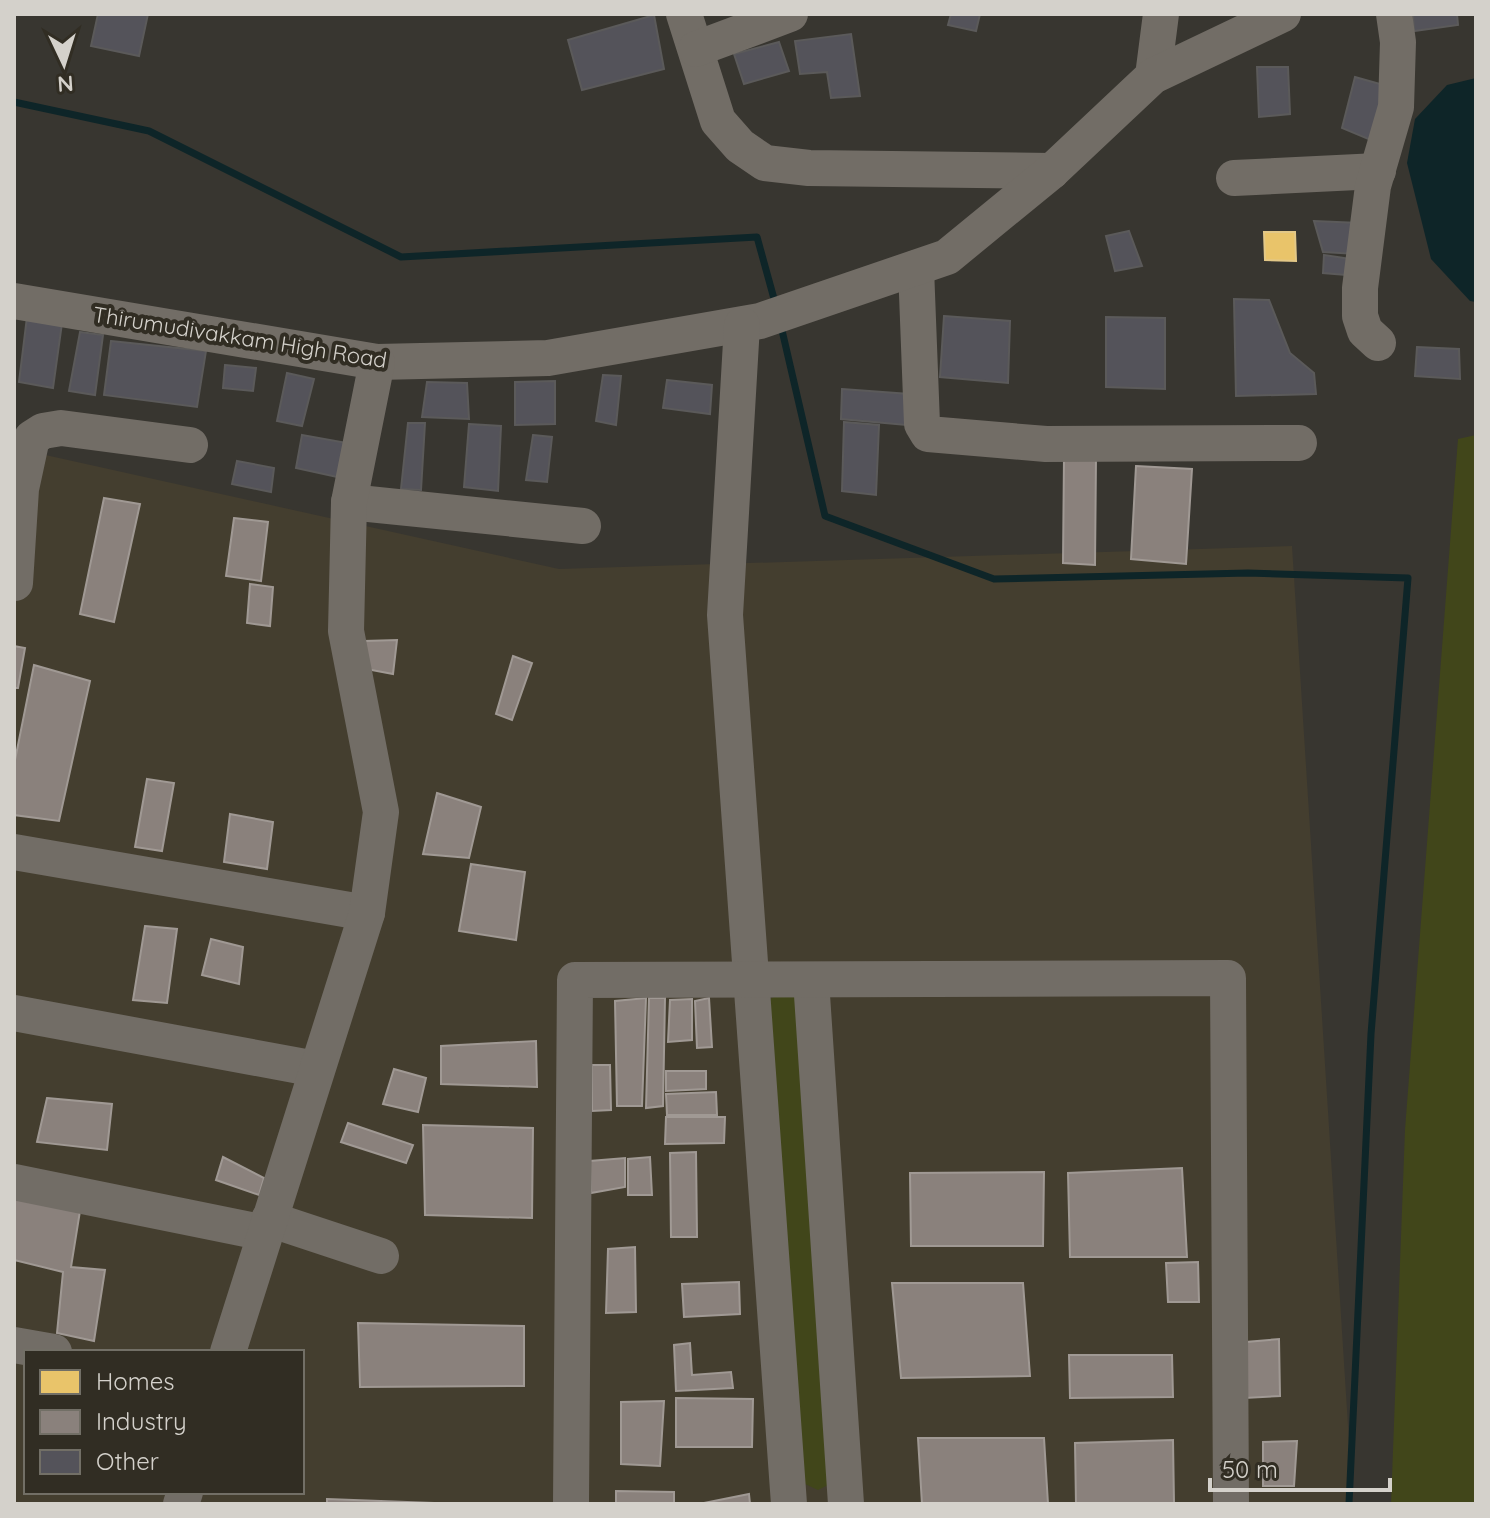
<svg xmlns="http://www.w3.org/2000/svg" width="1490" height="1518" font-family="Quicksand,sans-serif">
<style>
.built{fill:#443e2f;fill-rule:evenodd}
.green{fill:#41461a}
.water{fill:#0e2528}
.homes{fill:#e9c46a;stroke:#e3c887;stroke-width:2}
.industry{fill:#8a817c;stroke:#a09994;stroke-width:2}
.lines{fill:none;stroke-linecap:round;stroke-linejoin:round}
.stream{stroke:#0e2528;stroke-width:7}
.building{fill:#54535a;stroke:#5b5a5a;stroke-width:2}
.minor{stroke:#726d66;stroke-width:36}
.labels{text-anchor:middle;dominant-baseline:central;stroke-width:8;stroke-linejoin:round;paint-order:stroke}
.street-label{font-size:22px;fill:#d4d1cb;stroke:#312d23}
</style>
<rect width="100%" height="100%" fill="#383630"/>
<path class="built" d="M14,448L559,569L1292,546L1353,1504H14ZM26,1352H302V1492H26Z"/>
<g class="green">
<polygon points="1476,435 1476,1504 1391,1504 1405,1130 1458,439"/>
<polygon points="784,992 799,999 832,1483 818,1490 803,1483 770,999"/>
</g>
<polygon class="water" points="1476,78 1476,302 1470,301 1431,259 1407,163 1415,119 1447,85"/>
<polygon class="homes" points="1264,232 1295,232 1296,261 1265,260"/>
<g class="industry">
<polygon points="1064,457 1096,457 1095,565 1063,563"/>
<polygon points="1136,466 1192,469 1186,564 1131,559"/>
<polygon points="104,498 140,504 114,622 80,614"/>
<polygon points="234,518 268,522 261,581 226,576"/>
<polygon points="250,584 273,587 270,626 247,623"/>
<polygon points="397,640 393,674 366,669 364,641"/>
<polygon points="14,646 25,648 18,688 14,688"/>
<polygon points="513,656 532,663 512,720 496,714"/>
<polygon points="34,665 90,681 59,821 14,815 14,765"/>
<polygon points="147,779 174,783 162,851 135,847"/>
<polygon points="437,793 481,807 469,858 423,854"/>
<polygon points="230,814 273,822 267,869 224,862"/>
<polygon points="471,864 525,872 516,940 459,931"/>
<polygon points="145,926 177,929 167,1003 133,1000"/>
<polygon points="211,939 243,947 239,984 202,975"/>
<polygon points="646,998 642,1106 617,1106 615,1001"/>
<polygon points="649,998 665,998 663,1106 646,1108"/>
<polygon points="709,998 712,1047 697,1048 695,1001"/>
<polygon points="692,999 692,1040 668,1042 670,1000"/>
<polygon points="536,1041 537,1087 441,1084 441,1046"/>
<polygon points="592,1065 610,1065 611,1110 592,1111"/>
<polygon points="394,1069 426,1078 418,1112 383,1104"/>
<polygon points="666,1071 706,1071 706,1089 666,1091"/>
<polygon points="716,1092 717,1115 667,1115 666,1094"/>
<polygon points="47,1098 112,1104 107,1150 37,1142"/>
<polygon points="666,1117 725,1117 724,1143 665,1144"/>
<polygon points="348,1123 413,1145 406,1163 341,1142"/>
<polygon points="423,1125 533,1128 532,1218 425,1215"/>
<polygon points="696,1152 697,1237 671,1237 670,1153"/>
<polygon points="223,1157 264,1178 259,1195 216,1180"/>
<polygon points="650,1157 652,1195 628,1195 628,1159"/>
<polygon points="625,1158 625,1187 591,1193 590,1161"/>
<polygon points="1182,1168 1187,1257 1070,1257 1068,1173"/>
<polygon points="1044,1172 1043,1246 911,1246 910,1173"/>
<polygon points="14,1196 80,1211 71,1267 105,1270 94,1341 57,1333 63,1272 14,1260"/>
<polygon points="635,1247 636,1312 606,1313 608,1249"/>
<polygon points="1198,1262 1199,1302 1168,1302 1166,1263"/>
<polygon points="739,1282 740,1314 684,1317 682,1284"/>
<polygon points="892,1283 1023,1283 1030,1376 901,1378"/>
<polygon points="358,1323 524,1326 524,1386 360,1387"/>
<polygon points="1279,1339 1280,1396 1245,1398 1246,1342"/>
<polygon points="690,1343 692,1375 731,1372 733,1388 676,1391 674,1345"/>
<polygon points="1069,1355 1172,1355 1173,1397 1070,1398"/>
<polygon points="676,1398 753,1399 752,1447 676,1447"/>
<polygon points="664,1401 660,1466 621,1464 621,1402"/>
<polygon points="918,1438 1044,1438 1048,1504 922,1504"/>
<polygon points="1173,1440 1174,1504 1076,1504 1075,1443"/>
<polygon points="1297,1441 1294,1486 1263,1486 1263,1442"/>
<polygon points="616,1491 674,1492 674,1504 616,1504"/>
<polygon points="749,1494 750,1504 699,1504"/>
<polygon points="327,1499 461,1504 327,1504"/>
</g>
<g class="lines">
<g class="stream">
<polyline points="14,102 149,131 401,257 757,237 776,306"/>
<polyline points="781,326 825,516 994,579 1248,573 1408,578 1371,1034 1349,1504"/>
</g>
</g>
<g class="building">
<polygon points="98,14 148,14 139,56 91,46"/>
<polygon points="951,14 980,14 976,31 948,25"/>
<polygon points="1413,14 1457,14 1458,25 1414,31"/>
<polygon points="654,15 664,69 582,90 568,40"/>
<polygon points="851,34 860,96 831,98 827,72 800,74 795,41"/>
<polygon points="779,42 789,71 744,84 734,54"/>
<polygon points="1257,67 1288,67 1290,114 1259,117"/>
<polygon points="1355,77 1387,86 1373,141 1342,128"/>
<polygon points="1314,221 1359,223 1357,254 1323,252"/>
<polygon points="1129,231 1142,266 1115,271 1106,236"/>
<polygon points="1324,255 1358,260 1358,276 1323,273"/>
<polygon points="1234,299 1269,300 1290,353 1314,373 1316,394 1236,396"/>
<polygon points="944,316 1010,321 1008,383 940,377"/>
<polygon points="27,317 62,323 53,388 19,382"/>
<polygon points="1106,317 1165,318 1165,389 1106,387"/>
<polygon points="80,332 103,335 95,395 69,391"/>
<polygon points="111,341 206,351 197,407 104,395"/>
<polygon points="1417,347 1459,349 1460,379 1415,376"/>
<polygon points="225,365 256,368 253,391 223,388"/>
<polygon points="287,373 314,379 302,426 277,421"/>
<polygon points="603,375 621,376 616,425 596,421"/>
<polygon points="667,380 712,385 710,414 663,408"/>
<polygon points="555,381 555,424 515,425 515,382"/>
<polygon points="427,382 467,383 469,419 422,417"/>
<polygon points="842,389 909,394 906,425 841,419"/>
<polygon points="844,422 879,425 876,495 842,491"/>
<polygon points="408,423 425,423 421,490 401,489"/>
<polygon points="469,424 501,426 498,491 464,487"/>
<polygon points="302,435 347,443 342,478 296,468"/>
<polygon points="533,435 552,437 547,482 526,480"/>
<polygon points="237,461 274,468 271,492 232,484"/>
</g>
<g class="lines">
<g class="minor">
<polyline points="684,14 718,121 740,146 765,163 809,168 1052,171"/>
<polyline points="696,49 790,14"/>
<polyline points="1153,76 1161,14"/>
<polyline points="1234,178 1378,171"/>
<polyline points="916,268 922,424 928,434 1046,444 1299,443"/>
<polyline points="14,301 377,362 548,358 760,321 947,257 1052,171 1153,76 1283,14"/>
<polyline points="742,325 725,615 789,1504"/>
<polyline points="1378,343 1365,331 1360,316 1360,288 1373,186 1396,107 1398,42 1394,14"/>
<polyline points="349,502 583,526"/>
<polyline points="15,583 21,489 32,438 43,431 61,428 190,445"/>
<polyline points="14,852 367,913"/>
<polyline points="811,980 846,1504"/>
<polyline points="14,1013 316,1069"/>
<polyline points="14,1182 265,1233"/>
<polyline points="269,1219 381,1256"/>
<polyline points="14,1345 54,1352"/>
<polyline points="228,1352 367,913 381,812 346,631 349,502 377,362"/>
<polyline points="181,1504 185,1492"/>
<polyline points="571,1504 575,980 1228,978 1231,1504"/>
</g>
</g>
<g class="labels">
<g class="street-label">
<text transform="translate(240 337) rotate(9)">Thirumudivakkam High Road</text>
</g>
</g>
<rect width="1490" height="1518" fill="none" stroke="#d4d1cb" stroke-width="32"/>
<rect x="24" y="1350" width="280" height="144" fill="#312d23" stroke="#726f66" stroke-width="2"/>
<rect x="40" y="1370" width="40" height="24" fill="#e9c46a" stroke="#726f66" stroke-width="2"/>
<text x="96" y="1390" font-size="24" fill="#d4d1cb">Homes</text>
<rect x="40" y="1410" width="40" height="24" fill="#8a817c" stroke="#726f66" stroke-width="2"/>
<text x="96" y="1430" font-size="24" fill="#d4d1cb">Industry</text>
<rect x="40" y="1450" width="40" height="24" fill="#54535a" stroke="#726f66" stroke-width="2"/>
<text x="96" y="1470" font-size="24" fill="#d4d1cb">Other</text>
<g transform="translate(64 64) rotate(176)" stroke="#312d23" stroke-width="6" paint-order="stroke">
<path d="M0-6L14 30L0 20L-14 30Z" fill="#d4d1cb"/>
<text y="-12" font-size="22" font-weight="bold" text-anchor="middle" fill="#d4d1cb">N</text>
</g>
<path d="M1210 1478v12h180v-12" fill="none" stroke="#d4d1cb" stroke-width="4"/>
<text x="1222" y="1478" font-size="24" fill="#d4d1cb" stroke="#312d23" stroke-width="6" paint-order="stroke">50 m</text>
</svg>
